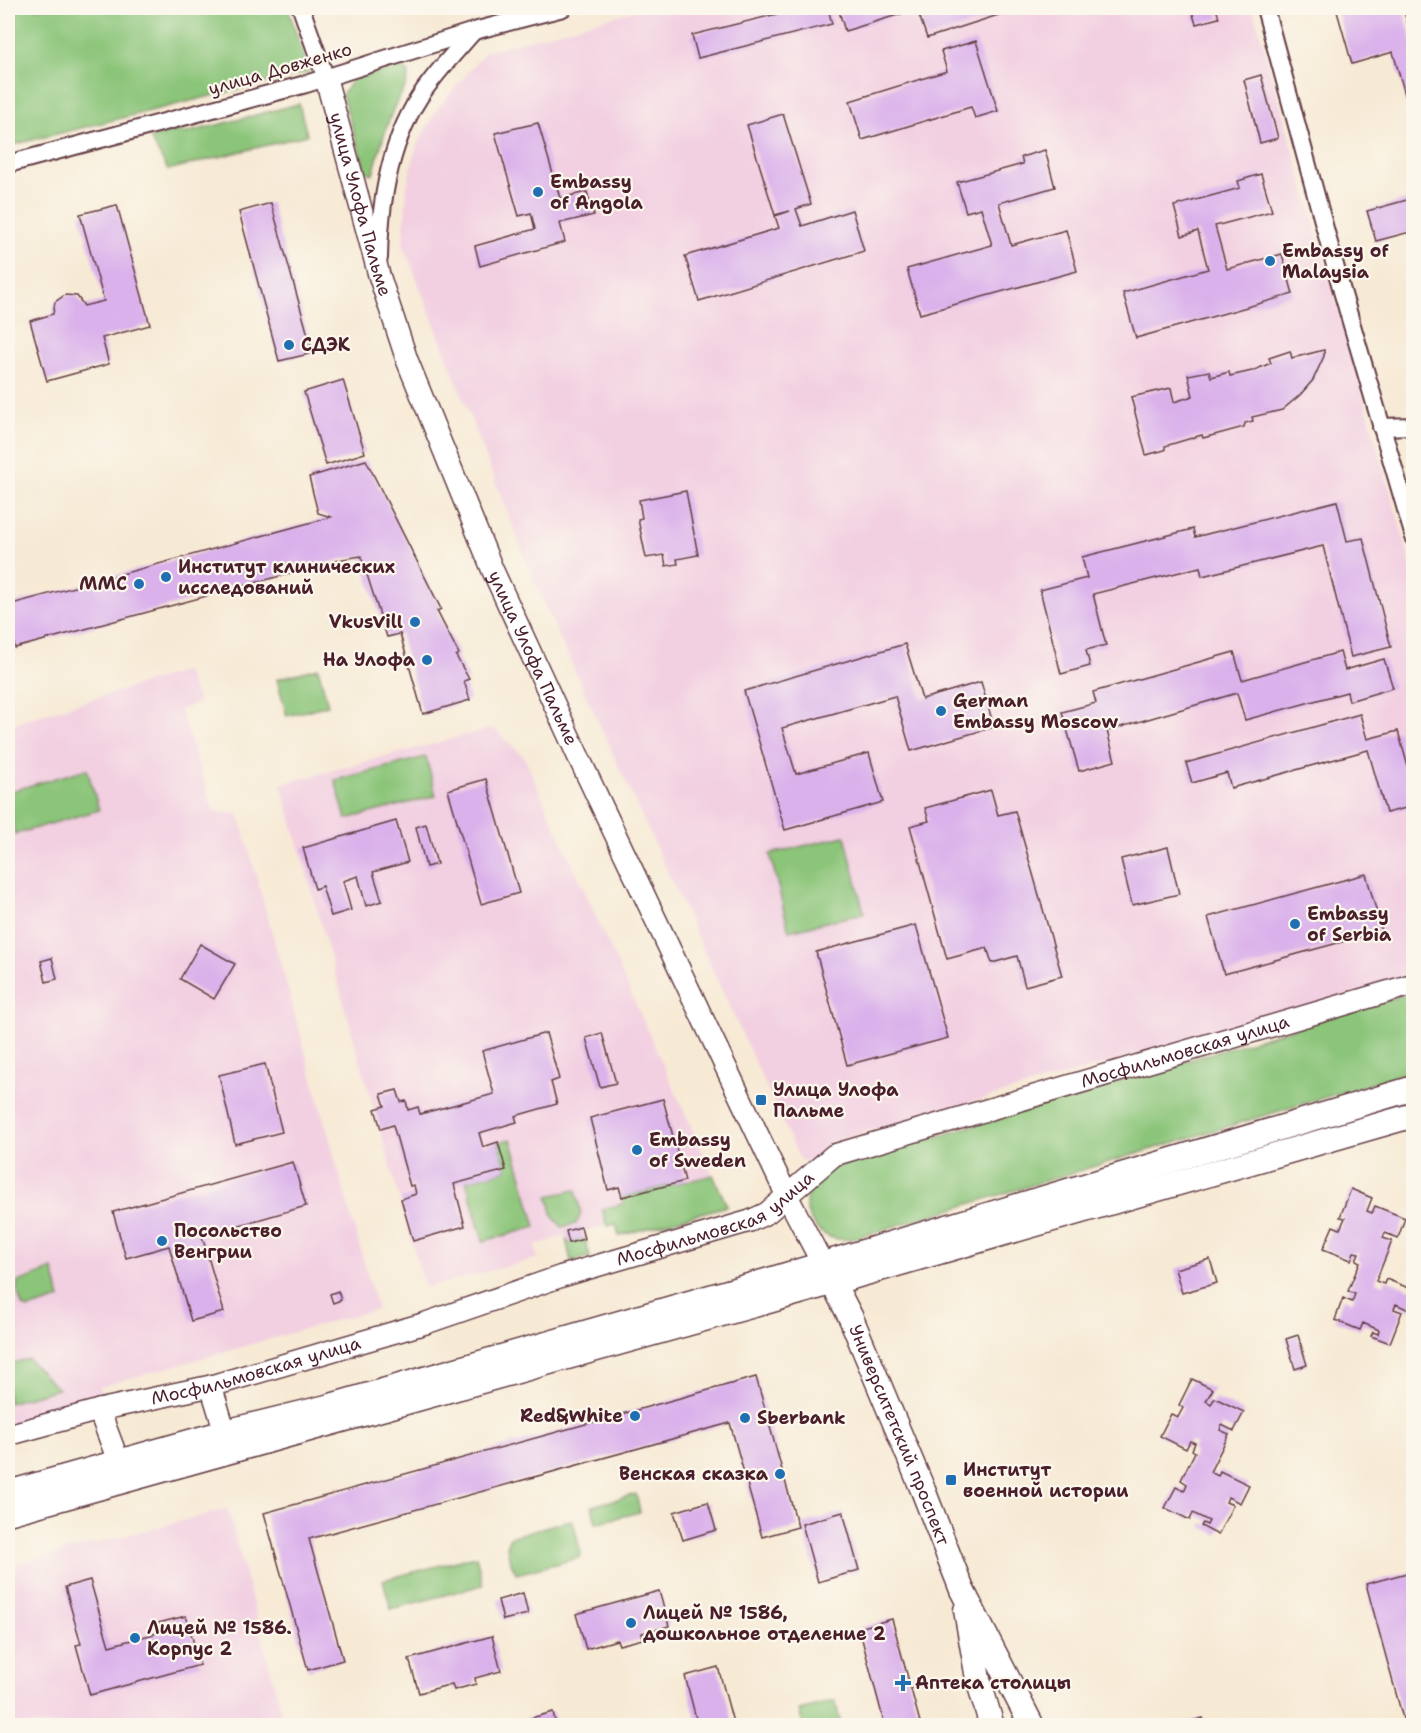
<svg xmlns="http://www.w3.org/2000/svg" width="1421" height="1733" font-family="'Shantell Sans',sans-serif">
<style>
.built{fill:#f2cfe1}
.green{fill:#8bc579;stroke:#6a7252;stroke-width:1.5}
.building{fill:#dab1eb}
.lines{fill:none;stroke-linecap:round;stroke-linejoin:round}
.minor-casing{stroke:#643d44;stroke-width:20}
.tertiary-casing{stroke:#643d44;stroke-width:24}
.secondary-casing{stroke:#643d44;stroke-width:27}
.minor{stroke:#fff;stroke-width:16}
.tertiary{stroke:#fff;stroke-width:21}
.secondary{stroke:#fff;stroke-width:24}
.poi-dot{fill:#1f6fb2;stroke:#fbf7ec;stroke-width:2}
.labels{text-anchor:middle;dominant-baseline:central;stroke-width:4.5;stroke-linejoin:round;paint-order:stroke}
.street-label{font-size:18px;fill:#4a1f2b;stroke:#fbf7ec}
.poi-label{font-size:18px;font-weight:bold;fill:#4a1f2b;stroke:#fbf7ec;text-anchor:start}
</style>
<rect width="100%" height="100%" fill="#fbf7ec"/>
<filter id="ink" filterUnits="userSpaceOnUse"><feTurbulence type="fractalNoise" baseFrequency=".0167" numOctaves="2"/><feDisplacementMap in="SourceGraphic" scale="12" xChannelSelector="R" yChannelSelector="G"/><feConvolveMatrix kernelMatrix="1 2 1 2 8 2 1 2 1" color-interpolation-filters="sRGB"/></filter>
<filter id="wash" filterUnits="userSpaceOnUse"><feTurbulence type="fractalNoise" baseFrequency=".008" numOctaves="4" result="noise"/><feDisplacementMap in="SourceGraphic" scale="24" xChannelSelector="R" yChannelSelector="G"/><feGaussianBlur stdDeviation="1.35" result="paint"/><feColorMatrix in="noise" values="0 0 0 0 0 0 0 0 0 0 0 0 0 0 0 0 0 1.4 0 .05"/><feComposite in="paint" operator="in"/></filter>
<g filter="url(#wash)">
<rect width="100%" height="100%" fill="#f7ead5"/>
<g class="built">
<polygon points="644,8 1253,8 1413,571 1413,977 828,1143 825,1154 816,1163 800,1160 538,591 403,244 407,186 416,147 437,109 485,52"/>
<polygon points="185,671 199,702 180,710 214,812 239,814 377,1309 99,1387 102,1400 8,1426 8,725"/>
<polygon points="493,728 524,757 727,1206 619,1236 615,1223 583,1232 584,1239 569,1243 567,1236 535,1245 538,1258 425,1288 281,784"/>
<polygon points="228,1509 285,1725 12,1725 8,1710 8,1566"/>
</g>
<g class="green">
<polygon points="8,8 288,8 309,72 8,146"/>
<path d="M399,66L408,71C410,86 398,96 393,110C384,131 379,153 373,174L366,172L342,95L352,80Z"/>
<polygon points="299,104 307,135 168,170 150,138 180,130 182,134"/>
<polygon points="318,668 328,705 287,716 277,679"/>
<polygon points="426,757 436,796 346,819 335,780"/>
<polygon points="87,769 99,810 15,834 8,807 8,792"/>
<polygon points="845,836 864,913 789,931 770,854"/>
<path d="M1413,992V1071L852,1239C847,1239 842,1240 838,1239C816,1236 801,1213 808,1192C811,1184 821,1177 827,1170Z"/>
<polygon points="511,1139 536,1227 483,1241 466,1181 506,1170 498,1142"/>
<polygon points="713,1175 727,1206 619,1236 616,1224 607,1226 602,1209 623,1204 622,1197"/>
<polygon points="576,1190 581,1214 576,1224 562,1227 553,1217 548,1196"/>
<polygon points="566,1239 568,1239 569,1243 585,1239 590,1257 571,1261"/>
<polygon points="53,1269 60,1299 28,1309 22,1306 17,1289 18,1282"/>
<polygon points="28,1359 58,1389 8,1403 8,1364"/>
<polygon points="636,1494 640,1512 596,1523 592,1506"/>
<path d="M566,1521H571L574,1525L581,1555L578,1558L517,1574C511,1565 503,1546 510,1537Z"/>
<polygon points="476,1556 483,1585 391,1609 383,1580"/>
<polygon points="835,1701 841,1725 803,1725 799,1710"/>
</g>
<g id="blocks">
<g class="building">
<polygon points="801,8 828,8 832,24 698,58 692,35"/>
<polygon points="838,8 1020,8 927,38 917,9 845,31"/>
<polygon points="1191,8 1216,8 1219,18 1196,24"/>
<polygon points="1336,8 1403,8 1414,46 1414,115 1411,116 1393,52 1352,64"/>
<polygon points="976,41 998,111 975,118 971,107 862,140 850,101 947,71 941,51"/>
<polygon points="1261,75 1278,138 1260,143 1244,80"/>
<polygon points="783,114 811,204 796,209 802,226 852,210 864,251 699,301 685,256 779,228 775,216 790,211 775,215 747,125"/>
<polygon points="538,123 560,198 587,192 594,215 560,223 565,242 480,266 475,246 535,229 531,213 519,216 495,133"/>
<polygon points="1045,150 1055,187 999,203 1011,245 1066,230 1077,271 920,314 907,269 992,245 981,208 966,212 957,182 1023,164 1021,157"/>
<polygon points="1261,174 1272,211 1215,226 1227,269 1282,254 1293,294 1136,338 1123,293 1208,269 1198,231 1182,236 1174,206 1240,188 1238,181"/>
<polygon points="1414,198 1414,231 1376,241 1367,211"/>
<polygon points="271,203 313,353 279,361 239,212"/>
<polygon points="117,205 150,325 102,338 109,364 47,381 30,321 53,314 55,302 65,295 77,296 84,306 104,301 80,214"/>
<polygon points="1324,350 1324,356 1313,380 1300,395 1282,410 1252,417 1253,421 1245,423 1244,427 1203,438 1202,435 1165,446 1165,450 1146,455 1131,397 1171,388 1174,402 1193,396 1188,375 1209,371 1211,377 1229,372 1230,376 1252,371 1271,363 1269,358 1290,351 1292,358"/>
<polygon points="343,380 365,453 326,465 304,392"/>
<polygon points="366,460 441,609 437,611 459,654 456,656 469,679 464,681 470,700 423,714 400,634 387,637 361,556 343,559 15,648 8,620 8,605 331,517 318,513 309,477"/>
<polygon points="686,491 698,555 677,559 678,564 666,566 664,555 646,558 638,519 642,518 639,500"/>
<polygon points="1337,501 1347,541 1363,538 1391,647 1351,657 1323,546 1202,576 1200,567 1093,594 1106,645 1086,650 1090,666 1061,674 1040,590 1087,578 1082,557 1193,529 1195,537"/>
<polygon points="905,644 922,699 981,682 994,727 911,751 895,696 782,728 796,774 869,753 883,802 785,830 744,691"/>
<polygon points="1234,652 1242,680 1340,652 1345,670 1384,659 1393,688 1349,701 1347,692 1245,720 1237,693 1107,731 1115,761 1079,771 1062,712 1096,703 1093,692"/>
<polygon points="1360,714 1367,739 1398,731 1414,788 1414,806 1386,813 1368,750 1231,788 1227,773 1192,783 1186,763"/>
<polygon points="486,779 519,893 481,904 448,790"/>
<polygon points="991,790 998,815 1015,811 1062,976 1025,986 1017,956 992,963 987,948 947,959 910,826 929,821 925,808"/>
<polygon points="396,821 408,862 373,872 382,901 366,906 358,876 343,881 351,910 331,916 322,886 315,889 303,848"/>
<polygon points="426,824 437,864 426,867 416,827"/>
<polygon points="1168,847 1179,894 1132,905 1121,859"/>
<polygon points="1366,874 1382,931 1224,974 1208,917"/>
<polygon points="916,925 948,1038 847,1065 816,952"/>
<polygon points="200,944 235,964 214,999 180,979"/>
<polygon points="52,958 57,979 46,982 41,961"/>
<polygon points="546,1033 559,1079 551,1082 557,1104 515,1116 517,1122 479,1133 483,1147 498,1142 506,1170 454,1184 465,1226 413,1241 401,1199 416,1194 414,1185 410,1186 393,1125 381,1129 375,1109 385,1106 381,1094 397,1090 401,1102 406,1101 408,1110 418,1107 420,1114 494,1094 482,1051"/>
<polygon points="602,1033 616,1083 600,1087 586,1038"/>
<polygon points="265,1064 282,1132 235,1144 219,1075"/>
<polygon points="663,1099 685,1181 622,1197 619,1187 608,1190 590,1118"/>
<polygon points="293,1162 306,1206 202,1236 224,1312 191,1321 169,1246 126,1258 113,1212"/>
<polygon points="1351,1189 1372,1198 1367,1211 1372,1213 1375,1206 1405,1218 1398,1238 1385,1233 1383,1238 1392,1241 1376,1281 1384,1284 1386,1279 1414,1290 1414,1298 1409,1310 1396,1304 1394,1309 1402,1312 1390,1343 1371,1336 1373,1332 1378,1334 1379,1330 1363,1323 1360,1330 1335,1320 1343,1298 1352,1302 1355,1294 1348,1291 1360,1262 1356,1260 1359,1253 1354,1252 1351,1260 1323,1249 1333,1226 1340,1229 1345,1218 1340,1217"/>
<polygon points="581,1227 584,1239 569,1243 566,1231"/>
<polygon points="1210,1259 1217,1283 1182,1293 1175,1269"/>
<polygon points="338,1291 341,1300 333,1303 330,1294"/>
<polygon points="1298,1335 1307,1365 1295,1369 1286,1339"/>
<polygon points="756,1377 798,1527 762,1537 730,1423 309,1539 343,1660 308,1670 264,1513"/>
<polygon points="1192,1379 1213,1389 1206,1401 1211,1404 1215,1398 1244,1412 1234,1431 1222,1425 1220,1430 1229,1434 1210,1472 1218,1476 1220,1471 1249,1485 1240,1503 1228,1497 1226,1502 1233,1505 1218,1535 1201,1526 1203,1523 1207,1525 1209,1521 1193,1513 1190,1520 1165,1508 1176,1487 1184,1491 1187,1484 1181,1480 1195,1452 1192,1450 1195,1443 1190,1441 1186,1449 1160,1436 1171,1414 1178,1417 1183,1408 1179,1405"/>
<polygon points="708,1502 716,1530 683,1540 674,1512"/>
<polygon points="843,1512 859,1570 818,1582 802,1524"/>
<polygon points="1414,1571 1414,1726 1405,1726 1366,1584"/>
<polygon points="90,1580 109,1646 161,1632 158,1623 186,1616 200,1665 90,1695 76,1645 81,1644 65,1587"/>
<polygon points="659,1591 669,1626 642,1633 643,1639 619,1645 617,1640 586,1649 576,1614"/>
<polygon points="523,1593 528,1614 503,1620 498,1600"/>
<polygon points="892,1619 921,1726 885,1726 859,1628"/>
<polygon points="492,1636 501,1671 475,1678 476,1684 454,1690 452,1684 419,1693 409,1659"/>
<polygon points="718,1667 734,1726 698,1726 685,1676"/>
<polygon points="553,1712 556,1726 521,1726 520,1721"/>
<polygon points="1203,1718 1205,1726 1177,1726 1177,1725"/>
</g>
</g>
</g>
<g filter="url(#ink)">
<use href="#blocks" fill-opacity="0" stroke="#643d44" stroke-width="1.5"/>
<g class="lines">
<g class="minor-casing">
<g id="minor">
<polyline points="301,8 326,79"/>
<polyline points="1265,8 1342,291 1414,537"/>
<polyline points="8,164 306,84 474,31 563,8"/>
<path d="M379,258C380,196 391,131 431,81C444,64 459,48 473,32"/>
<polyline points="1381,427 1414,426"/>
</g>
</g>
<g class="tertiary-casing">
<g id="tertiary">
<path id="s1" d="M326,79L379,275L407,360L493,571L579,758L787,1196L830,1278"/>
<polyline points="211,1386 225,1432"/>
<polyline points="99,1410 119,1463"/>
<path id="s2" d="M8,1435L99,1410L211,1386L426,1323L562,1276L750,1221L767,1213L834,1155L1414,984"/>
</g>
</g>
<g class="secondary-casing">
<g id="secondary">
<path id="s3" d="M833,1283L851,1318L923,1490L962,1590L1032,1726"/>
<polyline points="8,1493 225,1432 327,1407 766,1281 1414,1088"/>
<polyline points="8,1513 772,1300 1414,1115"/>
<polyline points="966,1610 978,1679 992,1726"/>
</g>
</g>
<use href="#minor" class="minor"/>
<use href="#tertiary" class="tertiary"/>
<use href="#secondary" class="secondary"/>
</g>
</g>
<g class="poi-dot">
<circle cx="538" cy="192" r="6"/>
<circle cx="1270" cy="261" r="6"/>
<circle cx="289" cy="345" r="6"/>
<circle cx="166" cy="577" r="6"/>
<circle cx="139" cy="584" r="6"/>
<circle cx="415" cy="622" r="6"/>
<circle cx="427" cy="660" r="6"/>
<circle cx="941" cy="711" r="6"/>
<circle cx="1295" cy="924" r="6"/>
<rect x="755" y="1094" width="12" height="12" rx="3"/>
<circle cx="637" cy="1150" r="6"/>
<circle cx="162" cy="1241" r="6"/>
<circle cx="635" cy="1416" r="6"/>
<circle cx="745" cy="1418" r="6"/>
<circle cx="780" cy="1474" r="6"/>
<rect x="945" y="1474" width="12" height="12" rx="3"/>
<circle cx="631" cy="1623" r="6"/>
<circle cx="135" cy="1638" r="6"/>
<path d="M900 1674h6v6h6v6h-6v6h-6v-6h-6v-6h6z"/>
</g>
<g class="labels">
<g class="street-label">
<text transform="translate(280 69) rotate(-16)">улица Довженко</text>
<text stroke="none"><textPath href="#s1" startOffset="130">улица Улофа Пальме</textPath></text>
<text stroke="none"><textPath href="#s1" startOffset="616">улица Улофа Пальме</textPath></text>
<text stroke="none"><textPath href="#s2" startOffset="1246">Мосфильмовская улица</textPath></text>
<text stroke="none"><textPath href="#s2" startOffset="742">Мосфильмовская улица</textPath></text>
<text stroke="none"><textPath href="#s2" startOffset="256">Мосфильмовская улица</textPath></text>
<text stroke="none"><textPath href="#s3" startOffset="166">Университетский проспект</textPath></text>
</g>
<g class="poi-label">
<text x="550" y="182">Embassy<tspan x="550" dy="21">of Angola</tspan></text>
<text x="1282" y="251">Embassy of<tspan x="1282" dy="21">Malaysia</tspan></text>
<text x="301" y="345">СДЭК</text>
<text x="178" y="567">Институт клинических<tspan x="178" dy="21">исследований</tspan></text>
<text x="127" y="584" text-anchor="end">ММС</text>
<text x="403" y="622" text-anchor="end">VkusVill</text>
<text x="415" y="660" text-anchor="end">На Улофа</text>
<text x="953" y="701">German<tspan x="953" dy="21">Embassy Moscow</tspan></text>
<text x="1307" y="914">Embassy<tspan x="1307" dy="21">of Serbia</tspan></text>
<text x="773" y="1090">Улица Улофа<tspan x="773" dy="21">Пальме</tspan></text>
<text x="649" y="1140">Embassy<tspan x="649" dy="21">of Sweden</tspan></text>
<text x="174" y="1231">Посольство<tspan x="174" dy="21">Венгрии</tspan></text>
<text x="623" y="1416" text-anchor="end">Red&amp;White</text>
<text x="757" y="1418">Sberbank</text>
<text x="963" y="1470">Институт<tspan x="963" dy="21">военной истории</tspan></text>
<text x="768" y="1474" text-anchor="end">Венская сказка</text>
<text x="643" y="1613">Лицей № 1586,<tspan x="643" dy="21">дошкольное отделение 2</tspan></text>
<text x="147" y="1628">Лицей № 1586.<tspan x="147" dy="21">Корпус 2</tspan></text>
<text x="915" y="1683">Аптека столицы</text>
</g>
</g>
<rect width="1421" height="1733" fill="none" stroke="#fbf7ec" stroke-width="30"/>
</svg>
